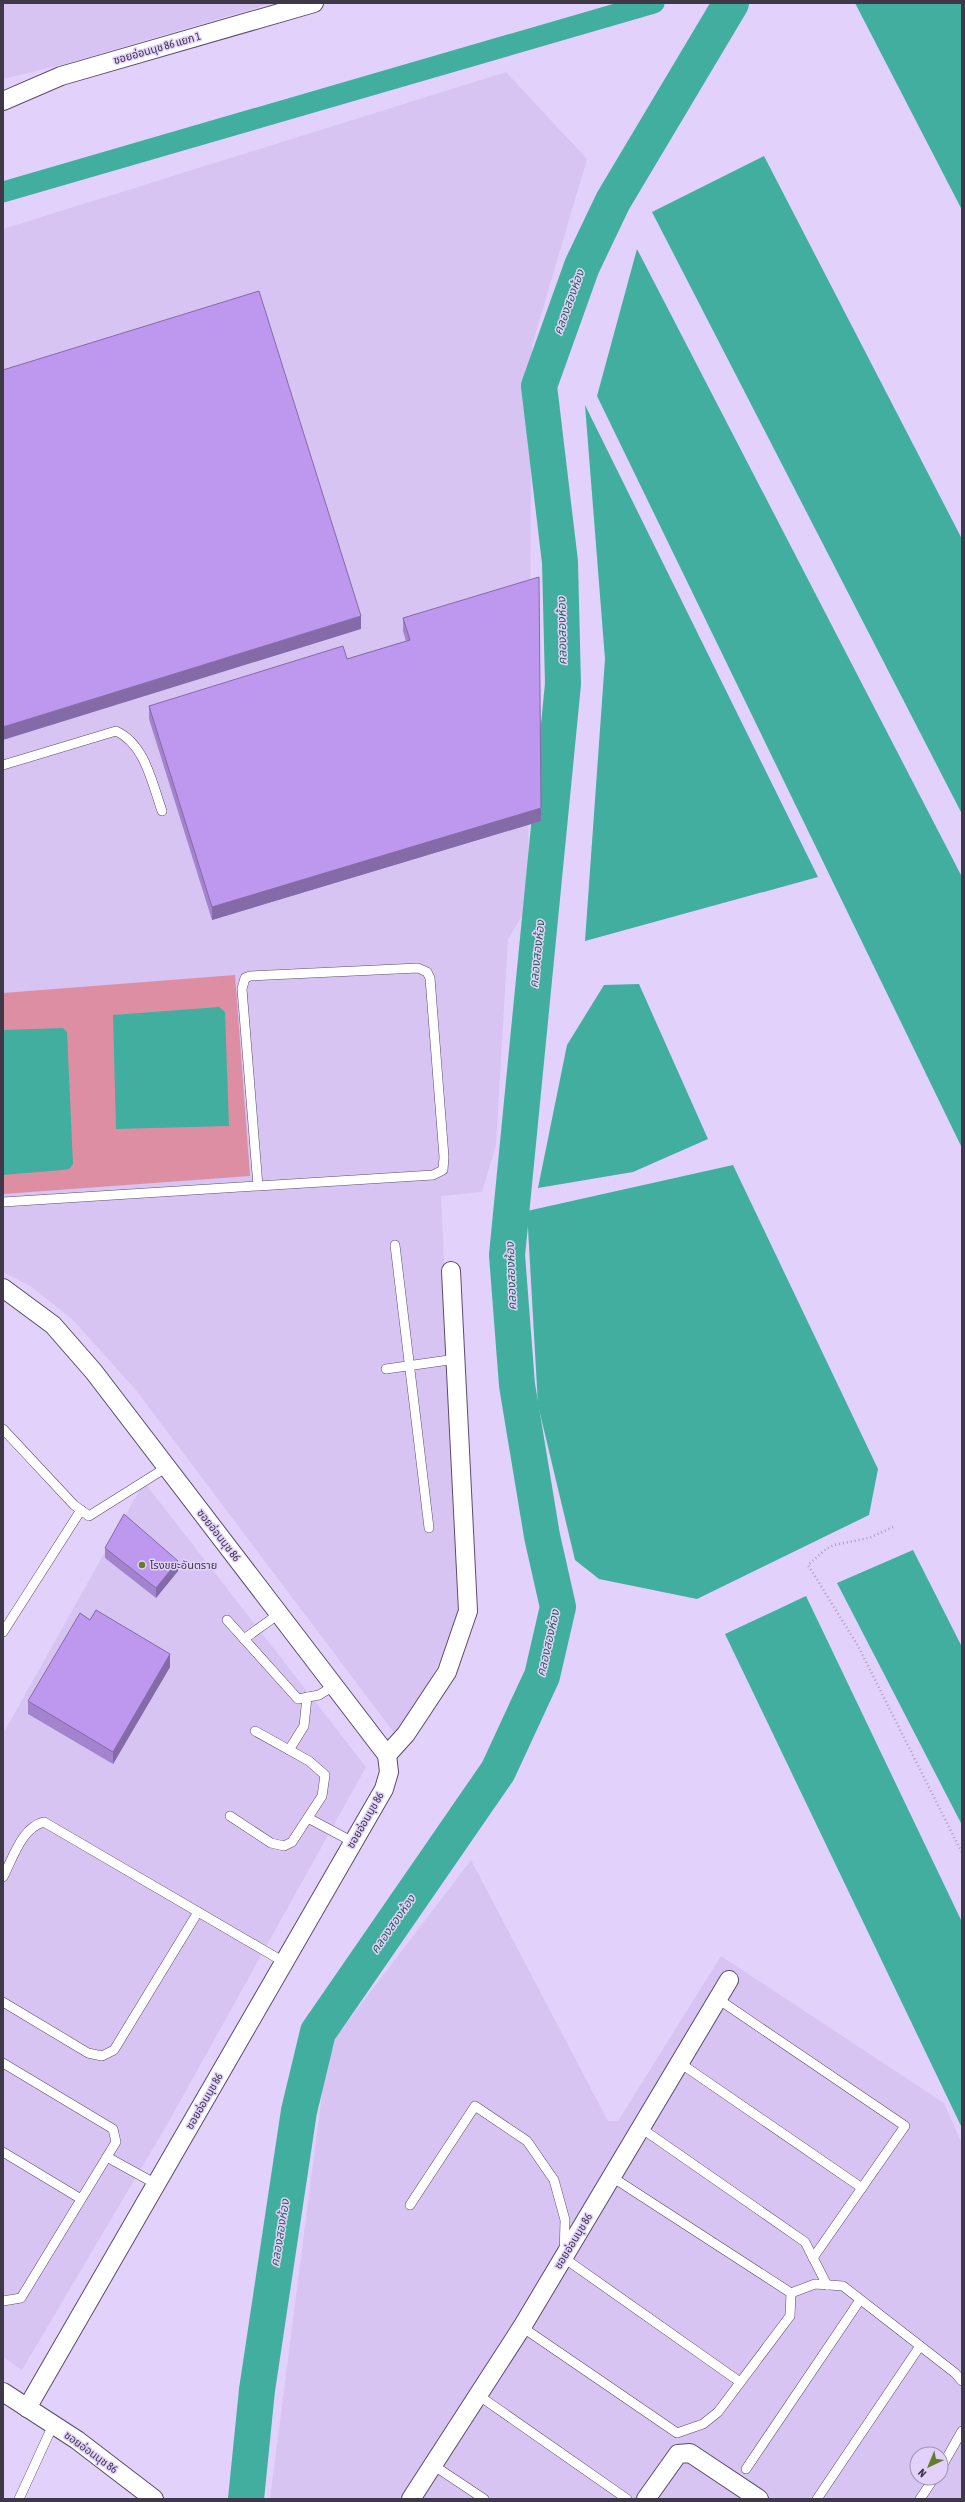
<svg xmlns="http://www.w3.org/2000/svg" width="965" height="2502" font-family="'Asap Condensed','Noto Sans Thai',sans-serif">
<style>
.built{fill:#d7c4f3;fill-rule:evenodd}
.green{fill:#de8ea2}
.water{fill:#41aea0}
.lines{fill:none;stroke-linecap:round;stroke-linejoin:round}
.canal{stroke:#41aea0;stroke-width:21}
.river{stroke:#41aea0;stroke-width:36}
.lane-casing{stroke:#5a4c6e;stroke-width:10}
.street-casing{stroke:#5a4c6e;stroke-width:20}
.path{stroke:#ab9ebf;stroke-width:2.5;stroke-dasharray:1 3;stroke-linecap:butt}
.lane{stroke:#fff;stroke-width:9}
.street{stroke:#fff;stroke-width:18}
.wall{fill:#a383cd}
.shaded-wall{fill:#846aa7}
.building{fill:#bd98ee;stroke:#846aa7}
.poi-dot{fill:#677d2e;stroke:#e2d2fb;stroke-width:1.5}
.labels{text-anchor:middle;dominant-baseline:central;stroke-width:3;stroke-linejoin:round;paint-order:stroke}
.street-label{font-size:11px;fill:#3e3848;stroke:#e2d2fb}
.poi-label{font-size:11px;fill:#3e3848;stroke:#e2d2fb;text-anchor:start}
.water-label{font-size:12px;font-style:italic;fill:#276259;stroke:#e2d2fb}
</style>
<rect width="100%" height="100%" fill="#e2d2fb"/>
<g class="built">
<polygon points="3,3 273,3 65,64 3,79"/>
<polygon points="506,72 587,159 532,346 528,905 508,940 496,1145 482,1192 441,1196 460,1606 444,1654 404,1726 395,1734 135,1389 72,1319 30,1286 3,1272 3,229"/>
<polygon points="144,1482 366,1767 168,2123 22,2370 3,2357 3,1734"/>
<path d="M471,1860L608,2121H618L721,1956L944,2103L962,2144V2499H270L324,2078L336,2037ZM917,2454H941V2478H917Z"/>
</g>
<polygon class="green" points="235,975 250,1176 3,1194 3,993"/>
<g class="water">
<polygon points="855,3 962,3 962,210"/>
<polygon points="764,156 962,539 962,814 652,212"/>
<polygon points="637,249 962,877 962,1148 597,396"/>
<polygon points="585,405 818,877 585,941 605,659"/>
<polygon points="639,984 708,1139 633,1172 538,1188 567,1045 604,985"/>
<polygon points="219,1007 225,1012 229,1126 116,1129 113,1015"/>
<polygon points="63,1028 67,1032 73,1164 69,1169 62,1170 3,1175 3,1030"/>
<polygon points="733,1165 878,1469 869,1515 697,1599 599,1579 575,1560 538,1405 527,1211"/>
<polygon points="913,1550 962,1647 962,1825 837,1583"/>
<polygon points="806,1596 962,1922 962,2128 725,1634"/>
</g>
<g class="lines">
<polyline class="canal" points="3,192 654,3"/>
<polyline class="river" points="246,2499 257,2390 299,2111 318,2032 498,1771 542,1676 558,1607 542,1536 517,1385 507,1255 563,684 560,562 539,386 582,266 613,201 731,3"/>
<g class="lane-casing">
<g id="lane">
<path d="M3,765L116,731C145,744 152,783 162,811"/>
<polyline points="3,1202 433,1175 443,1170 444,1157 430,978 427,972 418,968 250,976 245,978 242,989 258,1186"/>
<polyline points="395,1245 429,1528"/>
<polyline points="386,1369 456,1359"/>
<polyline points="3,1429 74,1505 89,1516 167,1467"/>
<polyline points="227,1620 298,1699 319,1695 335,1685"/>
<polyline points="3,1632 81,1510"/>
<polyline points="244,1639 280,1613"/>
<polyline points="289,1750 304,1726 307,1697"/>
<polyline points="230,1816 271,1843 284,1846 292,1842 322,1796 325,1775 309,1761 255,1731"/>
<polyline points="308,1818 353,1842"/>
<path d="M3,1877C13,1858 22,1827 44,1822L284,1962"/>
<polyline points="718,1999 905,2126 813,2258"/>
<polyline points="3,2002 88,2053 102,2056 114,2050 198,1912"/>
<polyline points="3,2063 113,2129 116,2142 21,2298 3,2301"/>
<polyline points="680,2063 862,2188"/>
<polyline points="641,2128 805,2242 827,2285"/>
<polyline points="3,2152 81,2199"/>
<polyline points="107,2157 156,2184"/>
<polyline points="410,2205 475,2106 527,2141 554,2180 565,2220 564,2258 740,2382"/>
<polyline points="791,2293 815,2284 843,2286 955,2373 962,2381"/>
<polyline points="522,2327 677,2433 703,2424 718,2412 790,2316 791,2293 612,2177"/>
<polyline points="478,2395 627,2499"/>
<polyline points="433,2465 484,2499"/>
<polyline points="941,2468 962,2431"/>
<polyline points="746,2469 860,2300"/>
<polyline points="19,2499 53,2425"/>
<polyline points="817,2499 920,2346"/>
<polyline points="920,2499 934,2478"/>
</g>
</g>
<g class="street-casing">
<g id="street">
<polyline points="3,101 61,76 314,3"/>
<polyline points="3,1288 53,1325 94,1372 387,1755 389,1772 384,1789 27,2408"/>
<polyline points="387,1755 406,1734 447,1672 468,1611 451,1271"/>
<polyline points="3,2392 77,2440 154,2499"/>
<polyline points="411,2499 522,2327 729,1980"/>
<polyline points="646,2499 678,2454 690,2453 759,2499"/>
</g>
</g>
<polyline class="path" points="893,1527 869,1538 834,1545 826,1549 808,1565 858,1646 962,1853"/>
<use href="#lane" class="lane"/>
<use href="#street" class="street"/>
</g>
<g class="wall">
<polygon points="403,618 541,821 212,920 149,719 149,706 347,659 406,641 403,631"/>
<polygon points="105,1548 178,1571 156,1598 105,1558"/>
<polygon points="170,1667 113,1764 28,1714 28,1701"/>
</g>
<g class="shaded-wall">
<polygon points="361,616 361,629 3,740 3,727"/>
<polygon points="541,808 541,821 212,920 212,907"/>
<polygon points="178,1561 178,1571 156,1598 156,1588"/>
<polygon points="170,1654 170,1667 113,1764 113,1752"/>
</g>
<g class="building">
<polygon points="259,291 361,616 3,727 3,370"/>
<polygon points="539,577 541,808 212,907 149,706 343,646 347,659 410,640 403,618"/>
<polygon points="124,1514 178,1561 156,1588 105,1548"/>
<polygon points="96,1610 170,1654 113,1752 28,1701 80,1613 90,1620"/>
</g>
<circle class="poi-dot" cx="142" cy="1565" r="4"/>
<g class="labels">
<g class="street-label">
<text transform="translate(157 48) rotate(-16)">ซอยอ่อนนุช 86 แยก 1</text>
<text transform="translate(219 1535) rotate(52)">ซอยอ่อนนุช 86</text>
<text transform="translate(365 1820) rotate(-60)">ซอยอ่อนนุช 86</text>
<text transform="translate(204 2101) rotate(-60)">ซอยอ่อนนุช 86</text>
<text transform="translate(573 2241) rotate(-59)">ซอยอ่อนนุช 86</text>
<text transform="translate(91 2452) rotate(36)">ซอยอ่อนนุช 86</text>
</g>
<g class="poi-label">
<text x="150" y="1565">โรงขยะอันตราย</text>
</g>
<g class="water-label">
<text transform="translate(569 302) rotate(-70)">คลองสองห้อง</text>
<text transform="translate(562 631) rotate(-91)">คลองสองห้อง</text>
<text transform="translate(537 954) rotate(-84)">คลองสองห้อง</text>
<text transform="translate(511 1276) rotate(-92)">คลองสองห้อง</text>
<text transform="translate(548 1643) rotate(-77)">คลองสองห้อง</text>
<text transform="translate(393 1924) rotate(-55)">คลองสองห้อง</text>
<text transform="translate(280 2233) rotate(-81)">คลองสองห้อง</text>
</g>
</g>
<rect width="965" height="2502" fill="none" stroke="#3e3848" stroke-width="8"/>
<g transform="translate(929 2466) rotate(224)"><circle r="19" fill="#e2d2fb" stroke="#a094b3"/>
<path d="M0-3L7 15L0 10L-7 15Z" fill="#677d2e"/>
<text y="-6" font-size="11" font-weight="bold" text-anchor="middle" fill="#3e3848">N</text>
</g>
</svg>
